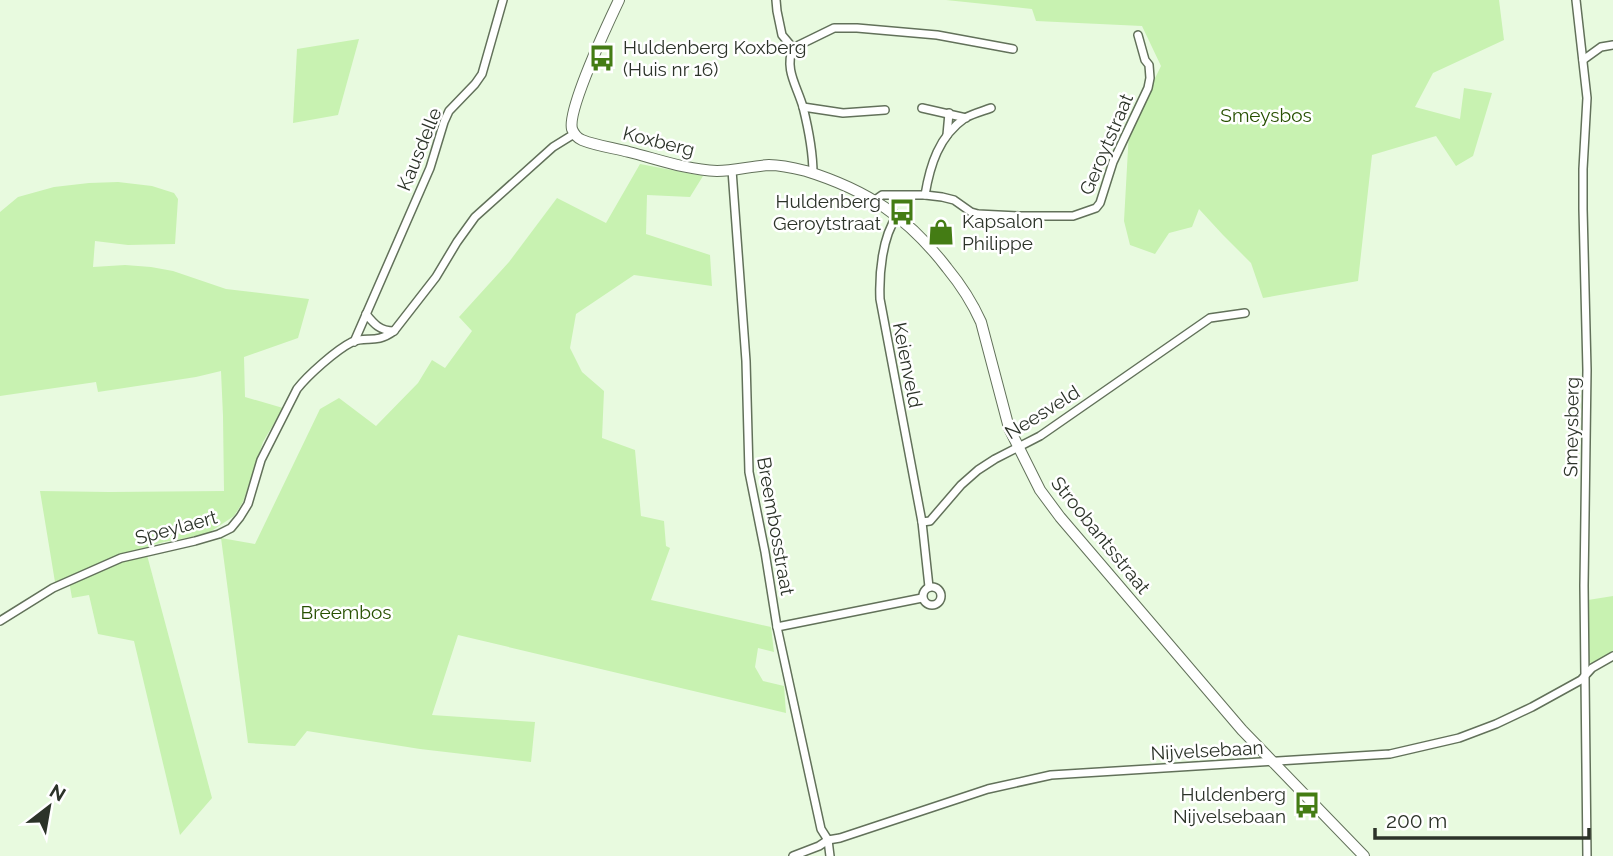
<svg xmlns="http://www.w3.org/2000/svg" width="1613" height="856" font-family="Raleway,sans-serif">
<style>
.green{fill:#c8f2b1}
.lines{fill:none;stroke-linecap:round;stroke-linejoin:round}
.street-casing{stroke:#62715a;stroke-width:10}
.secondary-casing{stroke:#62715a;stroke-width:12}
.street{stroke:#fff;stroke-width:7}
.secondary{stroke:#fff;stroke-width:10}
.labels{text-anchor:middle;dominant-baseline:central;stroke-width:5;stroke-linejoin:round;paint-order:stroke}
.poi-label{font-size:19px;fill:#2c3329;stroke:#fff;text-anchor:start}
.park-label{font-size:19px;fill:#275000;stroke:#fff}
.street-label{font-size:19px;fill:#2c3329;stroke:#fff}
</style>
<rect width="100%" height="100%" fill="#e8fadf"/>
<g class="green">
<polygon points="946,0 1499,0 1504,40 1433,73 1415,107 1460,119 1464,88 1492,93 1473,156 1456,166 1436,136 1372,155 1358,281 1263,298 1251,263 1223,235 1199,209 1192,227 1169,233 1155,254 1130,245 1124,221 1129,131 1161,66 1142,26 1036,21 1032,9"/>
<polygon points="359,39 338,115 293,123 297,49"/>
<polygon points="640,164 703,176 690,197 647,195 646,234 710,255 712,286 634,275 576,314 570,348 582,372 604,391 602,438 635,450 641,516 664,521 666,546 670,548 651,600 771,627 774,652 758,648 755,667 763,681 784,686 786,713 458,635 432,715 535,722 531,762 420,749 307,731 295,746 248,743 221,538 255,544 320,409 339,398 376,426 418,383 432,360 445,368 472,331 459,317 509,262 557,198 606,223"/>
<polygon points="118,182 152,186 174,193 178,199 175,244 128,245 95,241 93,267 125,265 151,267 173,271 226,289 309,299 298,338 244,357 245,397 283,408 263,442 243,502 234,516 207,534 164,542 119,555 55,582 40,491 109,492 224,491 223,416 221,371 196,377 98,392 96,382 0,396 0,212 18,197 54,187 89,183"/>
<polygon points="147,555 212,798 180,835 134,641 98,634 89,595 72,598 69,581 97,569"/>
<polygon points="1613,596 1613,653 1593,664 1588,661 1587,657 1588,600"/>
</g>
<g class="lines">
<g class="street-casing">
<g id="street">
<polyline points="776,0 777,11 782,35 793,48"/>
<polyline points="1576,0 1587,98 1583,169 1583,209 1587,370 1584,586 1587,856"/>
<polyline points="793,48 834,28 857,28 937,35 1013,49"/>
<path d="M793,48C784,69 797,86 803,107C808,127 813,153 813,174"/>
<polyline points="1583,60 1601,47 1613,45"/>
<polyline points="803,107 843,113 885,110"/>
<polyline points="922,108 966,118"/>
<polyline points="947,135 949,113"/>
<polyline points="732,170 746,361 749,472 765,552 777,627 821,829 828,840 830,856"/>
<path d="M925,195C930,165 939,136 965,118C972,114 983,111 991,108"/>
<polyline points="875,200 882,195 925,195 942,197 954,200 971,212 978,214 1019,216 1073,216 1096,208 1100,203 1113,162 1148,88 1150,78 1149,65 1145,60 1138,35"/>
<path d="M897,216C882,237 879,274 880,299L922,522L929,587"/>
<polyline points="394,331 436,277 457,242 475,217 553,147 574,134"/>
<polyline points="354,342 430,168 444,122 449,111 475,84 482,74 503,0"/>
<polyline points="922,522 930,521 961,485 978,470 995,459 1040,436 1210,318 1245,313"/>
<circle cx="932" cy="596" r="9"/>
<path d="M0,621L53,588L121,558L195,541L219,534L231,528L240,517L248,504L261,460L297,389C308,375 336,350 352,342C367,335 375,345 394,331C380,331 374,324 366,314"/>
<polyline points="777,627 922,598"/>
<polyline points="793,856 819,846 828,840 840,838 988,789 1051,775 1390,754 1459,738 1496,724 1532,707 1581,680 1592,668 1613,656"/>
</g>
</g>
<g class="secondary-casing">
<path id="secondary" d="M619,0C609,21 567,110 572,129C574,134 577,138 582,140C597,146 614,148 629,152C657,159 687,170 717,171C734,171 752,166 769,165C782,165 794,168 806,171C867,190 908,217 947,268C961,285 972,302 981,322L1009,428L1040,490L1060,517L1242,730L1364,856"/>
</g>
<use href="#street" class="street"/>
<use href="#secondary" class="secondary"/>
</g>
<defs>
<g id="bus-bare" transform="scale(2.1)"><path d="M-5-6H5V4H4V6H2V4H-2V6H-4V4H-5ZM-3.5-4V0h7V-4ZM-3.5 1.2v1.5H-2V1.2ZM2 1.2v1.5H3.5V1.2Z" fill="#447c14" stroke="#fff" stroke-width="2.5" paint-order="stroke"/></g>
<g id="shop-bare" transform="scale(2.1)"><path d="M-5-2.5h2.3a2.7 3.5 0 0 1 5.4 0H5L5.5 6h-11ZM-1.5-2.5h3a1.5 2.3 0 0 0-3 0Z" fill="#447c14" stroke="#fff" stroke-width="2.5" paint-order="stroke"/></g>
</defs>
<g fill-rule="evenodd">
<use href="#bus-bare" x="602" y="58"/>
<use href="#bus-bare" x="902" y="212"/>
<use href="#shop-bare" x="941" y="232"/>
<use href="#bus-bare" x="1307" y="805"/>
</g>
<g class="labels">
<g class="poi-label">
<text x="623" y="47">Huldenberg Koxberg<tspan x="623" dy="22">(Huis nr 16)</tspan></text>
<text x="881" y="201" text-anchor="end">Huldenberg<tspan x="881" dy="22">Geroytstraat</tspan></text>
<text x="962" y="221">Kapsalon<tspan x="962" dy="22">Philippe</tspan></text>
<text x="1286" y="794" text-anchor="end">Huldenberg<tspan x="1286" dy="22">Nijvelsebaan</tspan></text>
</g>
<g class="park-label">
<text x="1266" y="115">Smeysbos</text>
<text x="346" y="612">Breembos</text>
</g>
<g class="street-label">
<text transform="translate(659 141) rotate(14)">Koxberg</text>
<text transform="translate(1106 144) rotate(-67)">Geroytstraat</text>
<text transform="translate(419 149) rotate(-68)">Kausdelle</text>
<text transform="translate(908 365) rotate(79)">Keienveld</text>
<text transform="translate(1042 412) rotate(-32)">Neesveld</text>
<text transform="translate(1571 427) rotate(-89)">Smeysberg</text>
<text transform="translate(776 526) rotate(80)">Breembosstraat</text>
<text transform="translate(176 527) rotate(-15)">Speylaert</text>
<text transform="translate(1101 535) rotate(51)">Stroobantsstraat</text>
<text transform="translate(1207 750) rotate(-3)">Nijvelsebaan</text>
</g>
</g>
<g transform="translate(49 807) rotate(31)" stroke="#ffffff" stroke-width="5" paint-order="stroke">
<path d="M0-5L12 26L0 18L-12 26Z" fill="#2c3329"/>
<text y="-10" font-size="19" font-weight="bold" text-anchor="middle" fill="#2c3329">N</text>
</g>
<path d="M1375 828v10h214v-10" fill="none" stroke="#2c3329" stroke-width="3.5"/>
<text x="1386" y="828" font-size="21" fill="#2c3329" stroke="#ffffff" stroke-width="5" paint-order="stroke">200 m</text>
</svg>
